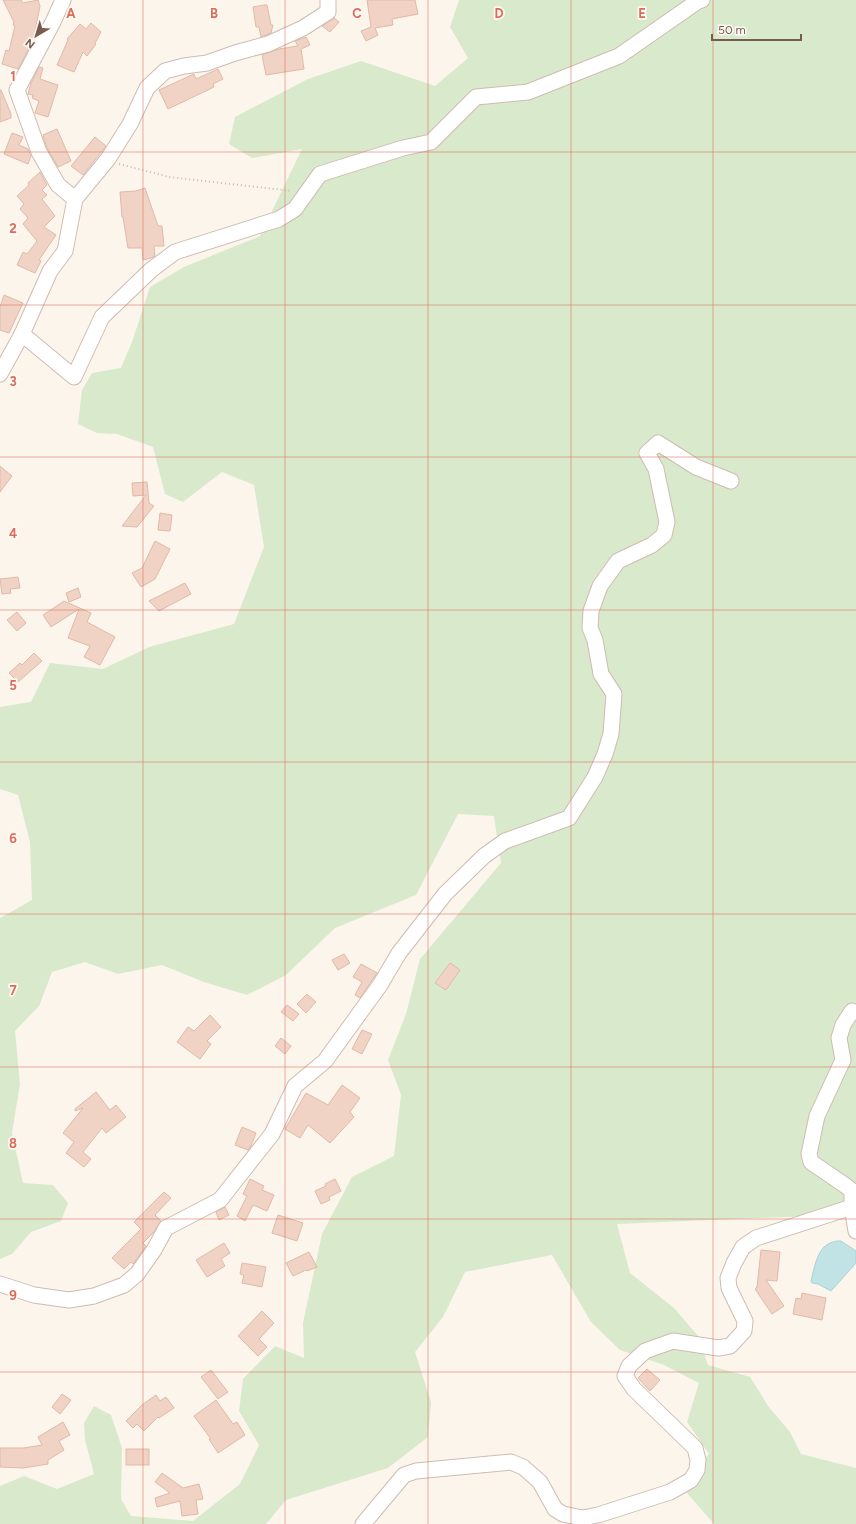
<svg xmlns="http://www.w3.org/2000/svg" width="856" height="1524" font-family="Figtree,sans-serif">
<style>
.green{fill:#d9e9cb}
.water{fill:#c1e3e5;stroke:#a8d2d6}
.building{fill:#f0d3c5;stroke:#e1b9a7}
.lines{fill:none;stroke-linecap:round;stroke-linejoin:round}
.minor-casing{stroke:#cebcb2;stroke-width:17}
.path{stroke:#d5b6a8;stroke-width:2;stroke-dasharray:1 3;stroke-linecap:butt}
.minor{stroke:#fff;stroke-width:15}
.grid{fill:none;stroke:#dd6d5a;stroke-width:1;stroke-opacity:0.55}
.grid-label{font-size:13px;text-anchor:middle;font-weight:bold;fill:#dd6d5a;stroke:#fef9f3;stroke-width:3.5;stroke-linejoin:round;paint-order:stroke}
</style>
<rect width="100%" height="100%" fill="#fcf5ec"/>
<polygon class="green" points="459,0 856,0 856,1214 617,1224 630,1273 675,1309 698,1336 708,1365 750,1377 768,1406 790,1432 801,1454 856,1468 856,1524 714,1524 681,1486 709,1454 687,1422 699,1383 664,1365 620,1350 591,1322 552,1255 465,1272 443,1317 415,1352 431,1402 428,1437 388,1468 286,1500 266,1524 0,1524 0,1486 24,1476 57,1489 94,1474 85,1440 84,1423 94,1406 111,1415 122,1448 121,1499 131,1516 193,1521 240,1484 259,1445 239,1411 243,1379 275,1346 304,1358 303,1323 322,1234 352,1177 394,1156 401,1095 388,1060 406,1014 420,959 501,863 494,816 458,814 416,895 335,928 286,975 247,995 204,982 162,965 118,974 85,962 52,972 39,1006 15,1031 20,1084 12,1133 23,1183 53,1185 68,1203 61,1221 31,1232 12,1254 0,1259 0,918 32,900 30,842 18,795 0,789 0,707 31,702 50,663 103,669 149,647 234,624 264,547 254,485 222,472 183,502 165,494 153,447 117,434 97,433 78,424 82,390 92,373 121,368 132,342 150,287 184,267 260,236 302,149 252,158 229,144 235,117 308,79 361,61 435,86 468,58 450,27"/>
<path class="water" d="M837,1241H841L856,1251V1263L831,1291L818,1284L812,1283L811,1281C814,1269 817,1250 828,1244C831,1242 835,1242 837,1241Z"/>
<g class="building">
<polygon points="3,0 21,0 23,3 38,0 40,6 33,41 18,69 2,64 6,50 9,51 15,26 13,25 14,22"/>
<polygon points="367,0 415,0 418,14 392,19 393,25 375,28 378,35 366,41 361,31 371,27"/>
<polygon points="264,5 267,5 271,25 273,25 271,33 261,37 259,27 256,27 253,7"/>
<polygon points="334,18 339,22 330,32 322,26"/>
<polygon points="91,23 101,32 95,43 96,44 87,56 83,52 74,72 57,65 68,40 67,39 80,24 86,29"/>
<polygon points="306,37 310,45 301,49 304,69 266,75 262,55 279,49 298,46 295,41"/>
<polygon points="39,67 43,68 40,79 58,85 48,117 35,113 39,101 32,98 33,95 28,94 31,83"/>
<polygon points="218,69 223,79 213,84 214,87 168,109 159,90 194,74 196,79"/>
<polygon points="0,90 1,90 11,114 11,118 0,122"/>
<polygon points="57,129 71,161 58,167 47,148 43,135"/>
<polygon points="12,133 23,137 19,145 28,149 31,156 28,164 4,154"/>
<polygon points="95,137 106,146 83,175 71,166"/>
<polygon points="40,172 47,185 42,190 47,195 42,199 55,216 44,227 56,235 39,260 41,261 35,273 17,265 23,252 27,254 37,241 23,224 28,218 20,209 24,204 17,196 29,185 28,183"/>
<polygon points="145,188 158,226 162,226 164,246 154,246 155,256 151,258 143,260 142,248 128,248 123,217 122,217 120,192 136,191"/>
<polygon points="4,295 23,303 9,333 0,330 0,307"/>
<polygon points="0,466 12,476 0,492"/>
<polygon points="147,482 149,503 154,506 137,527 122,526 146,495 133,496 132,483"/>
<polygon points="160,513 172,515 170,531 158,530"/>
<polygon points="155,541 170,549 155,579 141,587 132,573 142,568"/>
<polygon points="18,577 20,588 10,589 11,593 2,594 0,579"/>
<polygon points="185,583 191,594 159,611 149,601"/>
<polygon points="78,588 81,597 69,602 66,593"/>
<polygon points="64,601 91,613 87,622 115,637 100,665 84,657 90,646 68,638 79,609 51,627 43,615"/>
<polygon points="17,612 26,623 17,631 7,620"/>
<polygon points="34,653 42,661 18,682 9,673 20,663 22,665"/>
<polygon points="344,954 350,963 338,970 332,960"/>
<polygon points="450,963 460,970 446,990 435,983"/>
<polygon points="361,964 377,973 360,998 355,995 362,982 353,977"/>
<polygon points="307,994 316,1002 306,1013 297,1004"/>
<polygon points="287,1005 299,1014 293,1021 281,1012"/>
<polygon points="210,1015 221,1027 207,1041 211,1044 200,1059 177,1042 188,1027 194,1031"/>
<polygon points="362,1030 372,1034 362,1054 352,1049"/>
<polygon points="281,1038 291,1046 285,1054 275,1046"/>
<polygon points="342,1085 360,1098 350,1112 354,1117 330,1143 308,1125 300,1138 285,1129 306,1093 328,1105"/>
<polygon points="96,1092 110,1110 116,1105 126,1117 106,1133 102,1128 83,1152 91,1159 84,1167 66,1153 74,1142 63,1133 83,1108 75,1111 75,1109"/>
<polygon points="242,1127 256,1133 251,1146 248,1150 235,1145"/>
<polygon points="250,1179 264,1186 262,1190 274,1195 267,1211 253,1205 245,1221 237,1216 247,1196 243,1194"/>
<polygon points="335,1179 341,1191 329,1197 330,1200 321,1204 315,1191 326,1186 325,1184"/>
<polygon points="164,1192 171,1198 155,1215 161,1221 153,1233 143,1243 146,1246 133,1264 131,1262 124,1269 112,1258 141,1229 134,1222"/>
<polygon points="225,1207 229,1215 219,1220 216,1212"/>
<polygon points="278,1215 303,1223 297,1241 272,1233"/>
<polygon points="224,1243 230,1253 221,1259 225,1266 207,1277 196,1260"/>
<polygon points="761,1250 780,1252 777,1281 766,1280 784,1306 772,1314 755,1289 757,1287"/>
<polygon points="309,1252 317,1267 307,1271 306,1270 293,1276 286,1263"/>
<polygon points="242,1263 266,1267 262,1287 242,1283 244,1275 240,1274"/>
<polygon points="802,1293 826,1298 822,1320 793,1314 796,1298 801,1299"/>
<polygon points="262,1311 274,1323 259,1339 267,1347 258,1356 238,1336"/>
<polygon points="647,1369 660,1380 650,1391 638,1378"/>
<polygon points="211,1370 228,1392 218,1399 201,1377"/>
<polygon points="62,1394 71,1400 60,1414 52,1407"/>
<polygon points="156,1395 160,1401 166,1397 174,1408 159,1418 158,1417 144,1431 137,1424 133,1428 126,1421 142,1405"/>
<polygon points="216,1400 233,1424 237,1422 245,1435 218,1453 209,1439 211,1439 194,1416"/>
<polygon points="63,1422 70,1435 59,1441 64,1450 48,1460 48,1464 23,1468 0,1467 0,1448 24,1448 42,1445 38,1437"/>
<rect x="126" y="1449" width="23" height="16"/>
<polygon points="162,1473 183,1488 199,1484 203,1499 196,1500 198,1514 182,1516 180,1501 157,1507 155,1498 170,1493 155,1482"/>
</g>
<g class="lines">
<g class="minor-casing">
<g id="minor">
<polyline points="63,0 53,22 17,90 39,152 58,185 75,199"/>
<polyline points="22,334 74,377 102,317 151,270 175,252 279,219 295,209 320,174 403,148 431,142 476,97 528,92 619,56 698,1 702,0"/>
<polyline points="0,374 22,334 50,271 65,251 75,199 108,159 130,124 147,88 165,71 184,66 207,63 235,53 268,44 303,28 328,12 328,0"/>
<polyline points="852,1011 843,1025 839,1038 843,1060 817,1116 809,1154 811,1162 846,1186 852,1191 852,1207 856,1231"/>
<polyline points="0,1284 34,1295 69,1300 94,1296 124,1285 137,1274 154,1250 166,1228 220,1200 272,1134 295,1086 325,1061 380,985 399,953 445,894 484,856 505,841 569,818 595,777 605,754 611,734 614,694 601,674 595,640 590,628 591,611 600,586 618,561 652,545 664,535 667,522 656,469 647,453 658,443 696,467 731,481"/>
<polyline points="363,1524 404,1475 416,1471 511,1462 523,1467 540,1482 555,1509 563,1514 582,1518 598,1515 670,1492 691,1480 697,1470 698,1460 695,1448 634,1389 625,1376 629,1366 645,1351 673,1341 718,1348 730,1346 744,1331 745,1321 729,1288 728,1278 734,1263 743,1247 756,1238 852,1207"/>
</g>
</g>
<polyline class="path" points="119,164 169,177 292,191"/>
<use href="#minor" class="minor"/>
</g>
<path class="grid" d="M143,0V1524M285,0V1524M428,0V1524M571,0V1524M713,0V1524M0,152H856M0,305H856M0,457H856M0,610H856M0,762H856M0,914H856M0,1067H856M0,1219H856M0,1372H856"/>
<g class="grid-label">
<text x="71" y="18">A</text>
<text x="214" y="18">B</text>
<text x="357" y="18">C</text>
<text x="499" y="18">D</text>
<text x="642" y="18">E</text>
<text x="13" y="81">1</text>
<text x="13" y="233">2</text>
<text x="13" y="386">3</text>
<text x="13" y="538">4</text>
<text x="13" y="690">5</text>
<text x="13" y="843">6</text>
<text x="13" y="995">7</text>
<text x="13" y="1148">8</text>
<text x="13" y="1300">9</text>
</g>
<g transform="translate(36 36) rotate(218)" stroke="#fef9f3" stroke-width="3" paint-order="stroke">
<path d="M0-3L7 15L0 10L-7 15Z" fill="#765b50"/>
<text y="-6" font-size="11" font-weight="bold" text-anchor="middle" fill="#765b50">N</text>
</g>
<path d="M712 34v6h89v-6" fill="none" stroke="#765b50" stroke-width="2"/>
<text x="718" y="34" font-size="12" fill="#765b50" stroke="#fef9f3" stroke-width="3" paint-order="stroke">50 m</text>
</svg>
